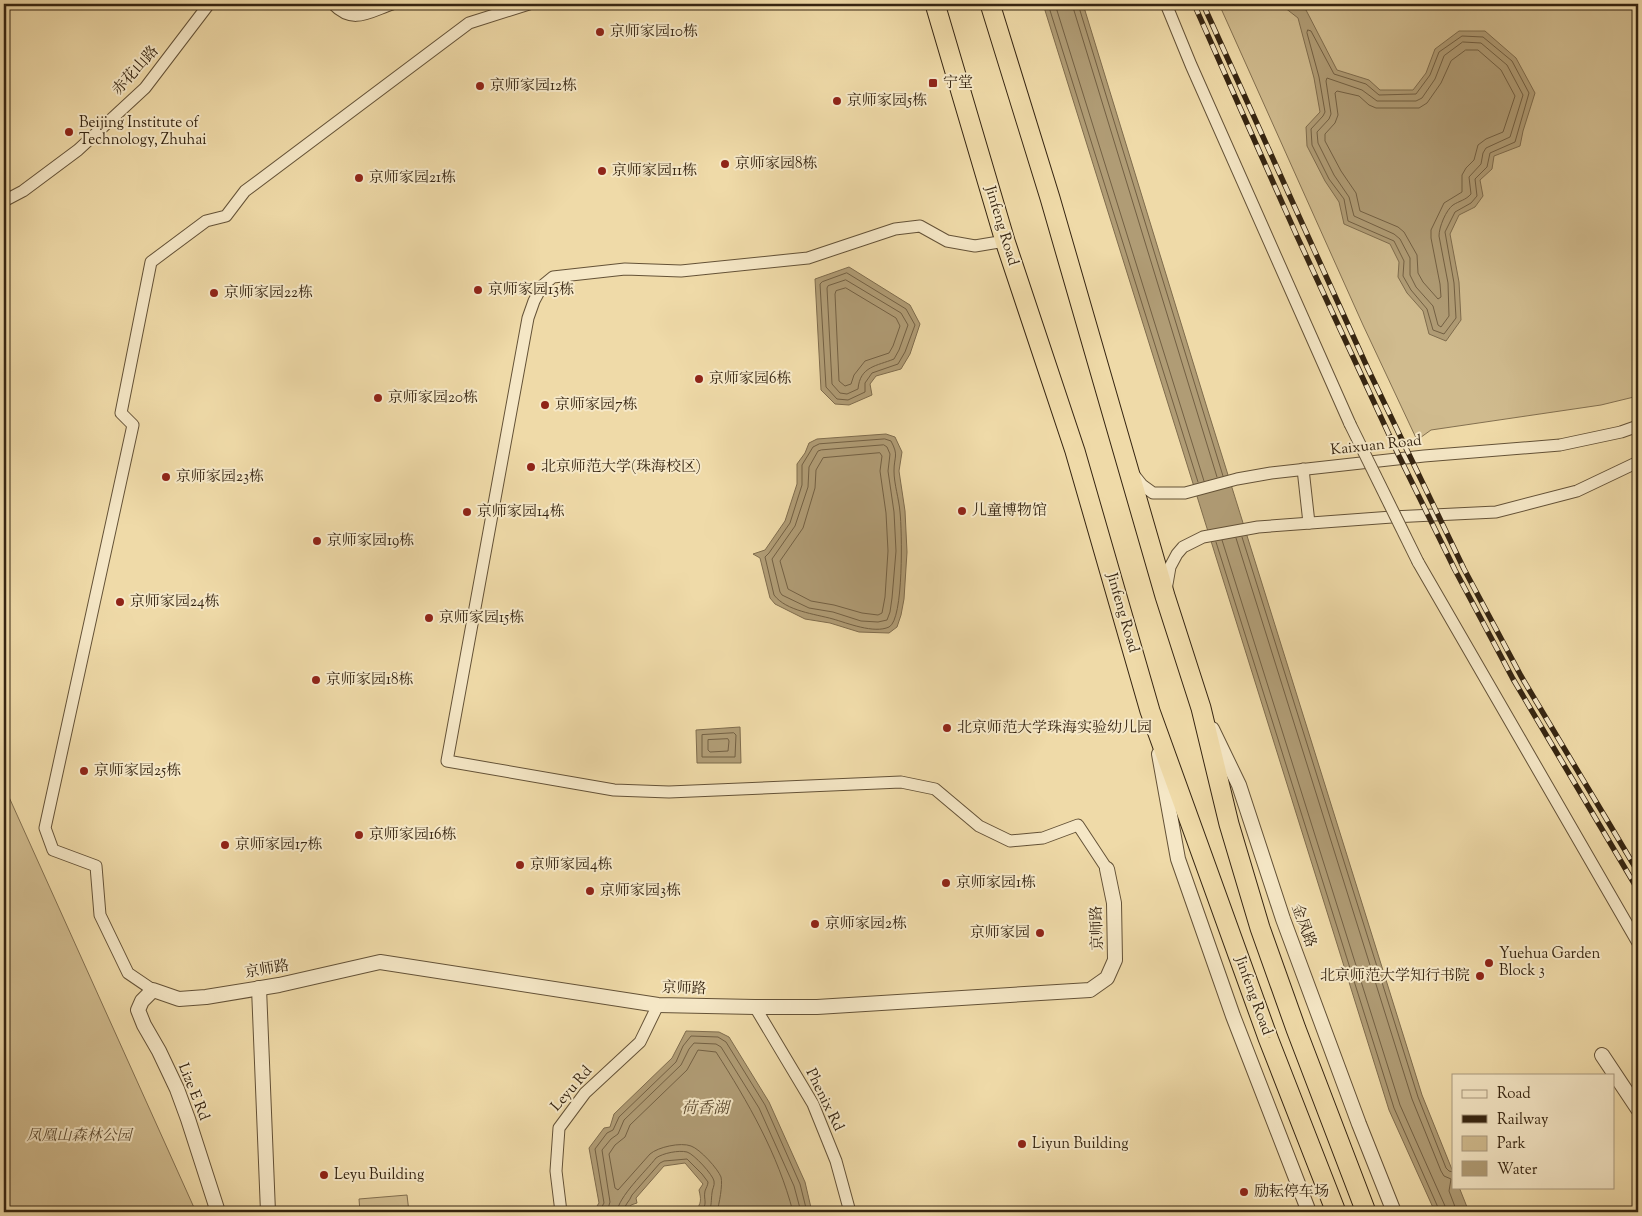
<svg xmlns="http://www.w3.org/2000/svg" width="1642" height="1216" font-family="'Sorts Mill Goudy','Noto Serif SC',serif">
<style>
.green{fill:#d0bb8e;stroke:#837050}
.water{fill:#b09c75;stroke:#7f6c4d}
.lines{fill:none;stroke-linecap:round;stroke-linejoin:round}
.shore{stroke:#736043;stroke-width:1}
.minor-casing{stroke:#645237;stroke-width:13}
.tertiary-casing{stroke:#645237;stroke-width:16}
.trunk-casing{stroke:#362511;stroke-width:21}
.minor{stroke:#f5e7c6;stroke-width:11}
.tertiary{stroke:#f5e7c6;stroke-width:14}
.trunk{stroke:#efdaa8;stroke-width:19}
.rail-casing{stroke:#362511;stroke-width:5.5}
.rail{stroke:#f5e7c6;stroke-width:4;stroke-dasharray:11;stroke-linecap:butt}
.minor-bridge-casing{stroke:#645237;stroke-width:13;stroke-linecap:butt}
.minor-bridge{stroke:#f5e7c6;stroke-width:11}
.poi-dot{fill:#8f2418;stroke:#f5e7c6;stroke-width:2}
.labels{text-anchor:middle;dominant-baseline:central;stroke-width:4;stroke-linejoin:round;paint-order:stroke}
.poi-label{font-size:15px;fill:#362511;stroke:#f5e7c6;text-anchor:start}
.street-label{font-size:15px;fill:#362511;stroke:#f5e7c6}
.park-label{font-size:15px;font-style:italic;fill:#5c4a30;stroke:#f5e7c6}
.water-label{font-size:16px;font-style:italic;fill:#5b492f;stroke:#f5e7c6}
</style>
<rect width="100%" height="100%" fill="#efdaa8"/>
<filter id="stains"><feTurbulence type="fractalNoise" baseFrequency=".004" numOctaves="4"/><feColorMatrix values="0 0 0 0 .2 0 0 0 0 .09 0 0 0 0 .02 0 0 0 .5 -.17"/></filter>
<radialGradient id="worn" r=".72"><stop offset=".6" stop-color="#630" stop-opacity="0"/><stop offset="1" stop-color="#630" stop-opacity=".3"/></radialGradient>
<g class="green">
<polygon points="1219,4 1638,4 1638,396 1601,405 1431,430 1417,440 1363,325"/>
<polygon points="4,786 196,1212 4,1212"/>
<polygon points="407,1195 409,1212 360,1212 359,1199"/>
</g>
<g class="water">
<polygon points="1043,4 1083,4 1208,411 1422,1095 1453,1172 1453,1187 1459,1187 1469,1212 1435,1212 1389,1110"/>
<polygon points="1280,4 1297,4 1306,10 1337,70 1369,80 1380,90 1413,90 1426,73 1435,49 1459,31 1485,31 1516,58 1535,93 1523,131 1520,146 1494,156 1492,169 1480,180 1483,196 1475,207 1459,215 1450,234 1459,282 1461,320 1446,341 1429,334 1423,311 1407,293 1398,277 1399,262 1390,244 1344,224 1339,202 1325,181 1307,146 1306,127 1320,112 1314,78 1298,18"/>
<polygon points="849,267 910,305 920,324 910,354 901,369 876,376 870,384 872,395 849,405 835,404 821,390 815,279"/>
<polygon points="886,434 895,437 902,452 899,471 905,511 907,552 904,599 901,615 897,627 889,633 859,632 830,623 805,619 775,604 770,598 760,558 753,554 765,550 785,521 797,484 797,464 805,453 809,443 817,439"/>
<polygon points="740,727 741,763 697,763 696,730"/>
<path d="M686,1031L719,1032L729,1037L769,1102L805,1182L812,1212H696L695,1210C702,1204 701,1199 699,1190L703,1184L685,1163L664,1166L636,1198L637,1203L631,1205L627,1212H593L599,1203L589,1148L604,1128L610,1127L614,1114L672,1058Z"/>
</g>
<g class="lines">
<g class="shore">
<polyline points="1048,4 1198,482"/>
<polyline points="1055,4 1204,481"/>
<polyline points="1072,4 1217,477"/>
<polyline points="1078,4 1223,476"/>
<polygon points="1308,30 1311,31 1334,74 1366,84 1379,95 1416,94 1430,75 1439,52 1462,36 1483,37 1512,61 1529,93 1515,142 1490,153 1487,167 1475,179 1477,196 1471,203 1455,212 1445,232 1454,283 1456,318 1444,334 1433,330 1427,309 1411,290 1403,276 1404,261 1394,241 1348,221 1344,199 1329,179 1312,145 1311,129 1323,116 1325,112 1319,77 1307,33"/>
<path d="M1463,42L1481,43L1507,65L1523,95L1510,137L1486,148L1483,153L1481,164L1469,177L1471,194C1466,200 1459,201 1453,205C1446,210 1439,227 1439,236L1448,283L1449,316L1441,327L1438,325L1433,306L1416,287L1410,275V258L1400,239L1394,234L1354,216L1349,197L1334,175L1318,143L1317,132L1329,119L1331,114L1326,81L1327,78L1362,90L1377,101H1416L1422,98L1435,79L1444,56Z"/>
<polygon points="1466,50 1478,50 1501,70 1515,96 1503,132 1486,139 1478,145 1474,160 1466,168 1462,175 1462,192 1444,203 1431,230 1431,238 1440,284 1441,297 1438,299 1423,282 1418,273 1417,255 1404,232 1398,227 1360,211 1356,193 1341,171 1325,141 1325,134 1335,123 1338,115 1335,93 1337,91 1359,96 1369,105 1376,108 1419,108 1427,103 1441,83 1451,61"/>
<polygon points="847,273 906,309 915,325 905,352 898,364 872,373 865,383 865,392 848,400 837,399 826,387 820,284 822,282"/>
<path d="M846,280L901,313L908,325L899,350L894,359C877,366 860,366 858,389L847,394L840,393L832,384L827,288L828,286Z"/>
<polygon points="846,288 896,318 900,326 893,346 889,353 865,361 854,375 851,384 845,386 839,381 835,294 836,291"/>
<path d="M885,439L891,441C899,456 894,456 894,471C894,484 899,499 900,512C902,529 904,620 889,627C874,634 847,623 833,619C815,614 786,611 774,595L765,557L769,553L790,523L802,485V465L813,447L819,444Z"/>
<polygon points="884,445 887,447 890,454 888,471 894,512 896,551 892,598 890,612 887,620 878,622 861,621 833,612 809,608 782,595 780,592 772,559 795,526 808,487 809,467 818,451 821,450"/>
<polygon points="880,453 882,456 880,471 886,513 888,551 885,597 882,613 878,615 862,613 834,605 811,601 788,589 780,561 803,528 815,488 816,470 823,458"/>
<polyline points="1242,537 1418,1097 1446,1168 1449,1171 1453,1172"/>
<polyline points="1236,538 1412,1099 1441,1171 1444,1176 1451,1179 1449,1191 1457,1212"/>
<polyline points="1222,540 1400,1105 1445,1206 1446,1212"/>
<polyline points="1216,542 1394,1108 1440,1212"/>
<polygon points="734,733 736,735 735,757 702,757 702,735"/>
<polygon points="728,739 729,741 728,751 710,752 708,750 708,740"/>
<polyline points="599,1212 604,1203 595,1149 607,1133 613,1130 619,1117 676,1062 683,1046 691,1036 718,1037 726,1042 765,1105 800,1184 807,1212"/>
<polyline points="607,1212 610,1202 602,1150 611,1139 618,1134 624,1120 681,1065 689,1049 694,1043 716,1044 721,1047 759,1108 794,1186 801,1212"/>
<path d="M617,1212C618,1197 646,1171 656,1158C663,1153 679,1150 687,1152C694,1154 713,1175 714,1181C715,1186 712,1189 712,1193C711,1200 712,1205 709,1212"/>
<path d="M623,1212C624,1205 630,1201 632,1195L660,1163L664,1161L687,1159L702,1174L708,1182C708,1185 706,1188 705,1191C703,1200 709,1204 700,1212"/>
<path d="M717,1212C719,1204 723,1185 721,1177C718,1169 700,1149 691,1146C681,1142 658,1147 650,1154L618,1190L615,1188L609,1154L615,1145L625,1137L630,1125L687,1070L698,1050L716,1052C748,1102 778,1154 793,1212"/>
</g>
<g class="minor-casing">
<g id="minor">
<path d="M333,4C353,25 369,12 392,4"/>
<polyline points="1166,4 1191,65 1350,424"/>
<polyline points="4,201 23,191 78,150 145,88 209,4"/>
<polyline points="1005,241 975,246 947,241 920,226 895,229 808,258 681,271 625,269 553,277 542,286 534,301 528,318 447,761 614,790 669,792 901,782 935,789 979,826 1010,841 1043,838 1078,825 1107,869"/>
<polyline points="1303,469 1309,523"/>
<polyline points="1134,475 1142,485 1153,493 1185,493 1237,479 1271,473 1424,456 1560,445 1621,432 1638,426"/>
<polyline points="1418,562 1638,943"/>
<polyline points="1166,590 1170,567 1177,554 1183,547 1203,537 1258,527 1392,517 1496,512 1577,491 1638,462"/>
<polyline points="153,990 128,973 100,915 96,866 53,850 45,828 133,425 121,413 151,262 206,221 226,216 245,191 469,23 529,4"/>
<polyline points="755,1007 813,1104 836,1161 850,1212"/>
<polyline points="561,1212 556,1171 559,1128 585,1093 640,1042 658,1005"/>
</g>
</g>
<g class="tertiary-casing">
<g id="tertiary">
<polyline points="1212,729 1239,785 1283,919 1359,1124 1394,1212"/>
<polyline points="1159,754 1178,859 1233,1016 1309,1212"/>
<polyline points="259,988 268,1212"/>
<polyline points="1602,1055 1638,1109"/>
<polyline points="218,1212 188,1119 177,1089 159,1051 144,1025 138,1010 142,1001 153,990 179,999 206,997 279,985 380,962 658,1005 755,1007 817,1007 1090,990 1107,978 1115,960 1114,903 1107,869"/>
</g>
</g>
<g class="trunk-casing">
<g id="trunk">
<polyline points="935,4 1005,241 1075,451 1150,711 1268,1038 1336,1212"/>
<polyline points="990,4 1050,198 1165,596 1201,708 1229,824 1260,928 1296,1029 1366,1212"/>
</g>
</g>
<use href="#minor" class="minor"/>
<use href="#tertiary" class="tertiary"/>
<use href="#trunk" class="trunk"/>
<g class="rail-casing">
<g id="rail">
<polyline points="1194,4 1296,234 1398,454 1455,570 1513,679 1638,890"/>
<polyline points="1203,4 1368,369 1464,569 1521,676 1638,872"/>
</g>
</g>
<use href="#rail" class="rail"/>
<g class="minor-bridge-casing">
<polyline id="minor-bridge" points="1350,424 1418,562"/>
</g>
<use href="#minor-bridge" class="minor-bridge"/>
</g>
<g class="poi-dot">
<circle cx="600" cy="32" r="5"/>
<rect x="928" y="78" width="10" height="10" rx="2.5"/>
<circle cx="480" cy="86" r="5"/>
<circle cx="837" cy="101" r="5"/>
<circle cx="69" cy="132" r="5"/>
<circle cx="725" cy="164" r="5"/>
<circle cx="602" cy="171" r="5"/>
<circle cx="359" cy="178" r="5"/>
<circle cx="478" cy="290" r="5"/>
<circle cx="214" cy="293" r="5"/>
<circle cx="699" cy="379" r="5"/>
<circle cx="378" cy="398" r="5"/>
<circle cx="545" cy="405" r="5"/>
<circle cx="531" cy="467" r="5"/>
<circle cx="166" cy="477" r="5"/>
<circle cx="962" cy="511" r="5"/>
<circle cx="467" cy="512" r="5"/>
<circle cx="317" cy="541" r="5"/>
<circle cx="120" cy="602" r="5"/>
<circle cx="429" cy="618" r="5"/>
<circle cx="316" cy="680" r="5"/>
<circle cx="947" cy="728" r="5"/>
<circle cx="84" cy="771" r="5"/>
<circle cx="359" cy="835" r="5"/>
<circle cx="225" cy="845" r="5"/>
<circle cx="520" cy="865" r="5"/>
<circle cx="946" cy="883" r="5"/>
<circle cx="590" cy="891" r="5"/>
<circle cx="815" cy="924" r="5"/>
<circle cx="1040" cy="933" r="5"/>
<circle cx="1489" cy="963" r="5"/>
<circle cx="1480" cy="976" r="5"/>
<circle cx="1022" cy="1144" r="5"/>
<circle cx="324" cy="1175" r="5"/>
<circle cx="1244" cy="1192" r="5"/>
</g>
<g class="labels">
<g class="poi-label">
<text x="610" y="32">京师家园10栋</text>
<text x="943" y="83">宁堂</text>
<text x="490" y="86">京师家园12栋</text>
<text x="847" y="101">京师家园5栋</text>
<text x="79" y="123">Beijing Institute of<tspan x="79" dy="17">Technology, Zhuhai</tspan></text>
<text x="735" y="164">京师家园8栋</text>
<text x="612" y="171">京师家园11栋</text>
<text x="369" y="178">京师家园21栋</text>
<text x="488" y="290">京师家园13栋</text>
<text x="224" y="293">京师家园22栋</text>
<text x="709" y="379">京师家园6栋</text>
<text x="388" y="398">京师家园20栋</text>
<text x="555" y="405">京师家园7栋</text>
<text x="541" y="467">北京师范大学(珠海校区)</text>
<text x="176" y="477">京师家园23栋</text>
<text x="972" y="511">儿童博物馆</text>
<text x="477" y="512">京师家园14栋</text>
<text x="327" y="541">京师家园19栋</text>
<text x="130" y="602">京师家园24栋</text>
<text x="439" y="618">京师家园15栋</text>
<text x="326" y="680">京师家园18栋</text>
<text x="957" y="728">北京师范大学珠海实验幼儿园</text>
<text x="94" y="771">京师家园25栋</text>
<text x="369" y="835">京师家园16栋</text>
<text x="235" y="845">京师家园17栋</text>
<text x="530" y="865">京师家园4栋</text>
<text x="956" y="883">京师家园1栋</text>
<text x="600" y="891">京师家园3栋</text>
<text x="825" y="924">京师家园2栋</text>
<text x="1030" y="933" text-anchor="end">京师家园</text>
<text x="1499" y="954">Yuehua Garden<tspan x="1499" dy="17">Block 3</tspan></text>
<text x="1470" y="976" text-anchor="end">北京师范大学知行书院</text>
<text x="1032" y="1144">Liyun Building</text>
<text x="334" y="1175">Leyu Building</text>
<text x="1254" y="1192">励耘停车场</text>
</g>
<g class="street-label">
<text transform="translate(136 71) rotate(-48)">赤花山路</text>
<text transform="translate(1001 226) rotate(73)">Jinfeng Road</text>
<text transform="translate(1376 446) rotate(-6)">Kaixuan Road</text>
<text transform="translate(1122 613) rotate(74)">Jinfeng Road</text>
<text transform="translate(1303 926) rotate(70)">金凤路</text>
<text transform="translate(1098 928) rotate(-92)">京师路</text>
<text transform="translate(267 970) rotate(-10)">京师路</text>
<text transform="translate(684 989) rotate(2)">京师路</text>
<text transform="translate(1253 996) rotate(70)">Jinfeng Road</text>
<text transform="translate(572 1089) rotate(-49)">Leyu Rd</text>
<text transform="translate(193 1092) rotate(68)">Lize E Rd</text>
<text transform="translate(824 1100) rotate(64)">Phenix Rd</text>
</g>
<g class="park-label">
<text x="79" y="1136">凤凰山森林公园</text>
</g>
<g class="water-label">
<text x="705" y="1109">荷香湖</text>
</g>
</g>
<rect width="1642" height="1216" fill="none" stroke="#efdaa8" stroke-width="20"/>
<rect x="5" y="5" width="1632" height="1206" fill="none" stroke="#362511" stroke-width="2.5"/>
<rect x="10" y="10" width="1622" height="1196" fill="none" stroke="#362511"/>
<rect x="1452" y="1074" width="162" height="115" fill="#f5e7c6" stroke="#a9997e"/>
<rect x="1462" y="1090" width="25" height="8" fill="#f5e7c6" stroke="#a9997e"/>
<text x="1497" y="1098" font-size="15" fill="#362511">Road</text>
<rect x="1462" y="1115" width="25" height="8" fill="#362511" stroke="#a9997e"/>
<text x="1497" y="1124" font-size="15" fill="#362511">Railway</text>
<rect x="1462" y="1136" width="25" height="15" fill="#d0bb8e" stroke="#a9997e"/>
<text x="1497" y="1148" font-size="15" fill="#362511">Park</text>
<rect x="1462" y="1161" width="25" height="15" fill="#b09c75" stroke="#a9997e"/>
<text x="1497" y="1174" font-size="15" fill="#362511">Water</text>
<rect width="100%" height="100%" filter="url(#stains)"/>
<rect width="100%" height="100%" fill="url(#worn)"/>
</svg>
